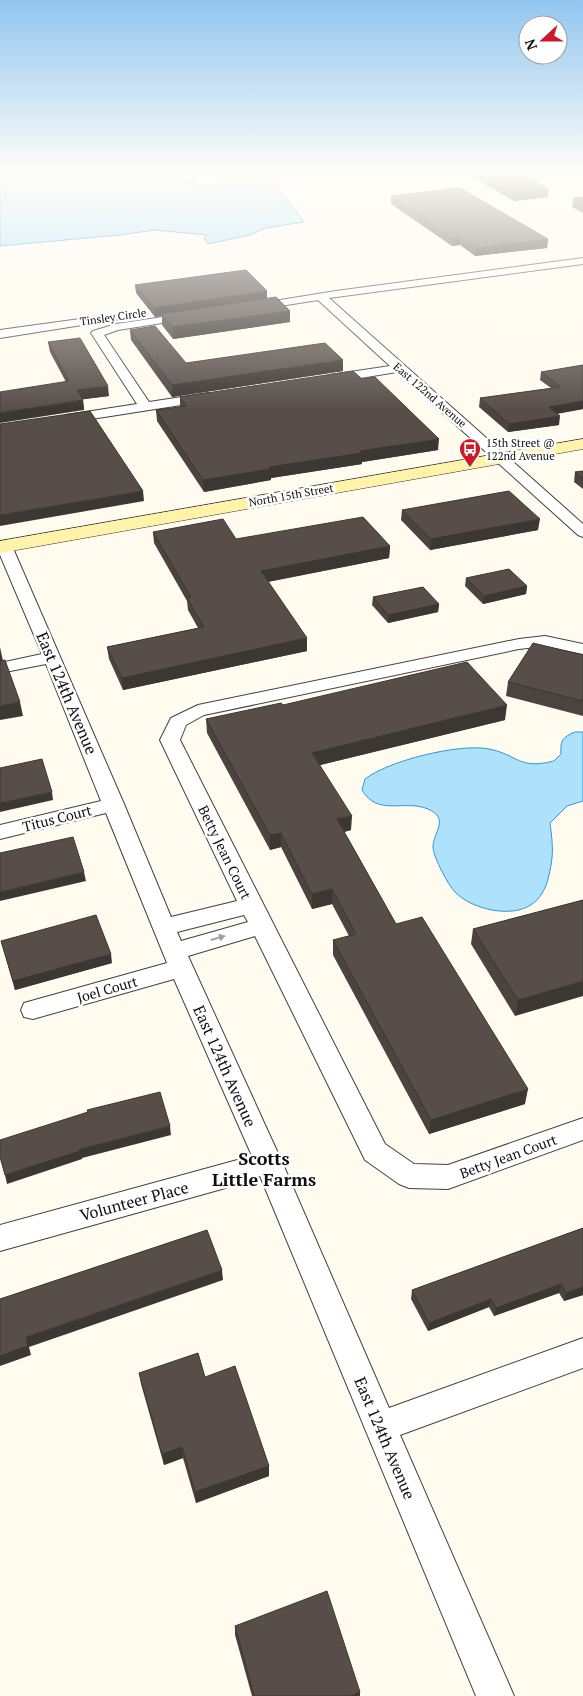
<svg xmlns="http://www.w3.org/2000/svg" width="583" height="1696" font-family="'PT Serif',serif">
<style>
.water{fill:#aee1fb;stroke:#2f99d8}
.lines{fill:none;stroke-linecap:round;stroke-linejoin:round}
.street-casing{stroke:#414141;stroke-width:2}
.secondary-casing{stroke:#303030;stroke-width:1}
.street{fill:#fff;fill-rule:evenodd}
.secondary{fill:#fff3aa;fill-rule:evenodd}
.wall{fill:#4b433f}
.shaded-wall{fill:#3d3733}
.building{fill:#574e49;stroke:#3d3733}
.oneway{fill:#9f9f9f}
.labels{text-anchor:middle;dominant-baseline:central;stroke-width:5;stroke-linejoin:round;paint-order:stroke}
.far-street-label{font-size:11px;fill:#0e0e0e;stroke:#fff}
.far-poi-label{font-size:11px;fill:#0e0e0e;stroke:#fff;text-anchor:start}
.street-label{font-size:14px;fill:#0e0e0e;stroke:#fff}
.near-street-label{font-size:16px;fill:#0e0e0e;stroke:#fff}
.near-neighbourhood-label{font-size:18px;font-weight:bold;fill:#0e0e0e;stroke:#fff}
</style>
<rect width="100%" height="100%" fill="#fffbef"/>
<g class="water">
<path d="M0,173H171C198,193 244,186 276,186L304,222L266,228L250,235L208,244L204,238L207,235L155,230L119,235L0,246Z"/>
<path d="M575,732H583V801L567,806L550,823C553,846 554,856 548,879C546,888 540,899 532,904C512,919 471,909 455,892C448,885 434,858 433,848C432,833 451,819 428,809C404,799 378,817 362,790L365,779C388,761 459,743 489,749C519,755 518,770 554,761L561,754C560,740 563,737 575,732Z"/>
</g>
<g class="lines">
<g class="street-casing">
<g id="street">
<path d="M208,173H282L278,176C262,177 220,182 208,173Z"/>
<polygon points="583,258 583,264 329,298 583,524 583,537 578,535 397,372 330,383 326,382 324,379 330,375 390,366 318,300 255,310 249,307 255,304 336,291"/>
<polygon points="190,313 194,314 196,316 194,318 118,330 104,335 149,402 208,393 213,394 214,397 213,400 66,423 61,422 59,419 66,415 137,404 91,333 93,331 116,324"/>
<polygon points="116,314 120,315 122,317 120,319 0,338 0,330"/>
<path d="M4,541L10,543L12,546L124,804L171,917L237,901L160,740L171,718L198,705L519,639L545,636L583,644V654L545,646L519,649L204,715L186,725L180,740L385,1144L414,1164L448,1165L583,1118V1140L448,1189L409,1188L399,1184L365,1160L255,936L188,956L282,1162L389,1408L583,1338V1368L400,1435L514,1696H476L260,1176L229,1187L0,1251V1225L252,1156L174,979L33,1019L24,1017L21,1010L24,1003L167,963L106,813L0,839V825L101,801L46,664L0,673V663L42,654L0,555V542ZM244,915L248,922L181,941L177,932Z"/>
</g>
</g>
<g class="secondary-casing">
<polygon id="secondary" points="583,439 583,449 0,553 0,541"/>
</g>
<use href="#street" class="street"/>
<use href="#secondary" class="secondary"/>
</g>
<g class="wall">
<polygon points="473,173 518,173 548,197 514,201 472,177"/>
<polygon points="391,196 548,239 547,248 475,256 460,245 452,246 391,204"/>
<polygon points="583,197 583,213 572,207 574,198"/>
<polygon points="135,285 267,299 290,322 173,339 162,325 162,316 155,317 136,293"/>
<polygon points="130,330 186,363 343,371 172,397 131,340"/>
<polygon points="48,342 109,396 83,399 84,410 66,382 50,352"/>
<polygon points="583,365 583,409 557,414 559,425 508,432 479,407 480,398 551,388 540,380 541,372"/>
<polygon points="180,397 438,450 362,462 362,464 271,478 271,480 204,492 157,421 156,410 180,407"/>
<polygon points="583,471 583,489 574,482 575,472"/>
<polygon points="402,510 538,530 430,550 401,520"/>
<polygon points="153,532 236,539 390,546 389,558 268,582 307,651 123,690 109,659 107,647 198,628 188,610 187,601 154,543"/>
<polygon points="466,578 527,586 526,594 483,604 465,586"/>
<polygon points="373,597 439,604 438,612 388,623 372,605"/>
<polygon points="583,655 583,716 506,696 508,682"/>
<polygon points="283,705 505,720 320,765 351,830 344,832 396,924 525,1104 429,1134 333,955 333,940 349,936 332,904 312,909 281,847 270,850 207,733 206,719"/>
<polygon points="583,900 515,1016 471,944 473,929"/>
<polygon points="1,941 112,963 15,990"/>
<polygon points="583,1228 583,1295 564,1301 559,1293 494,1316 489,1307 428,1331 411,1299 412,1290"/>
<polygon points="139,1373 205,1377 269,1466 269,1476 196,1503 183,1458 164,1465 141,1384"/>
<polygon points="235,1626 360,1692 360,1696 252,1696 235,1635"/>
</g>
<g class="shaded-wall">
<polygon points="549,189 548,197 514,201 515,193"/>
<polygon points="460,237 460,245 452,246 452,238"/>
<polygon points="548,239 547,248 475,256 476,248"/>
<polygon points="267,291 267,300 161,314 162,316 155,317 154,308"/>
<polygon points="290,311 290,322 173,339 173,327"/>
<polygon points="343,360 343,371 172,397 172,385"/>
<polygon points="108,386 109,396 78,400 77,390"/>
<polygon points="83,400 84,410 0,423 0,413"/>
<polygon points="583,401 583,409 548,415 549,407"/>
<polygon points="560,416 559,425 508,432 509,424"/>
<polygon points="439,439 438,450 362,462 362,464 271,478 271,480 204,492 203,480 269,467 360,451"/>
<polygon points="143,491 144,501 0,526 0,515"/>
<polygon points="540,519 538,530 430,550 431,539"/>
<polygon points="390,546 389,558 261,583 261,571"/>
<polygon points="527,586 526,594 483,604 484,596"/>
<polygon points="439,604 438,612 388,623 388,615"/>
<polygon points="307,638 307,651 123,690 122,678"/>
<polygon points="0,647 3,661 0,661"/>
<polygon points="20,702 23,716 0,720 0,706"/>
<polygon points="507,705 505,720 312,767 312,753"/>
<polygon points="52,792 53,800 0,812 0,803"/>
<polygon points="352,816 351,830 336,834 337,819"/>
<polygon points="281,833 281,847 270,850 270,835"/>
<polygon points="84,872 86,881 0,901 0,892"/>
<polygon points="332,889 332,904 312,909 312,894"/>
<polygon points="111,954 112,963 15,990 13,981"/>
<polygon points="583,981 583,996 515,1016 518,1000"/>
<polygon points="528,1089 525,1104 429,1134 431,1120"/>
<polygon points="170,1126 171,1135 82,1158 82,1159 7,1184 5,1175 80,1149"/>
<polygon points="222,1270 223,1280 29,1347 31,1355 0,1366 0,1356 26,1337"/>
<polygon points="561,1284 559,1293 494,1316 496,1308"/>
<polygon points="583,1287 583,1295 564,1301 566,1293"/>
<polygon points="491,1299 489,1307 428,1331 429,1323"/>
<polygon points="182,1447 183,1458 164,1465 162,1454"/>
<polygon points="269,1466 269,1476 196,1503 195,1492"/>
<polygon points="360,1692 360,1696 351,1696"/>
</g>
<g class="building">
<polygon points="479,173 518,173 549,189 515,193"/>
<polygon points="460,188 548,239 476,248 460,237 452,238 391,196"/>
<polygon points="583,197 583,203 574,198"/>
<polygon points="246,270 267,291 154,308 135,285"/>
<polygon points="276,297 290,311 173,327 161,314"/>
<polygon points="155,326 186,363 325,343 343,360 172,385 130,330"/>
<polygon points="80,338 108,386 77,390 83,400 0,413 0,392 69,381 48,342"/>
<polygon points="583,365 583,401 549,407 560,416 509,424 480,398 561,387 541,372"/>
<polygon points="353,371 362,379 375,377 439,439 360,451 362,453 269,467 271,469 203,480 156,410 186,406 180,397"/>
<polygon points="90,411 143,491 0,515 0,424"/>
<polygon points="583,471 583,479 575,472"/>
<polygon points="509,491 540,519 431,539 402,510"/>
<polygon points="363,517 390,546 261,571 307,638 122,678 107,647 204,627 187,598 191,597 153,532 223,519 236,539"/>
<polygon points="509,569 527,586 484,596 466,578"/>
<polygon points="423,587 439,604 388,615 373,597"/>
<polygon points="533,643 583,655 583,701 508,682"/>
<polygon points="5,660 20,702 0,706 0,661"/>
<polygon points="467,662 507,705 312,753 352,816 337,819 396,924 422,917 528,1089 431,1120 333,940 356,934 332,889 312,894 281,833 270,835 206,719 281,703 283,705"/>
<polygon points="42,759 52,792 0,803 0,768"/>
<polygon points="73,837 84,872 0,892 0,853"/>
<polygon points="583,900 583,981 518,1000 473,929"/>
<polygon points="96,915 111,954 13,981 1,941"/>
<polygon points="160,1092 170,1126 80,1149 80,1151 5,1175 0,1157 0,1140 88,1112 87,1110"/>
<polygon points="583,1228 583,1287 566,1293 561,1284 496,1308 491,1299 429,1323 412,1290"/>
<polygon points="207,1230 222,1270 26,1337 28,1346 0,1356 0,1299"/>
<polygon points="198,1353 205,1377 235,1366 269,1466 195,1492 182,1447 162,1454 139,1373"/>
<polygon points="327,1591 360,1692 351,1696 254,1696 235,1626"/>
</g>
<defs><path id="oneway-solid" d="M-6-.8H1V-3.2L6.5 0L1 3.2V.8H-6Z" transform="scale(1.25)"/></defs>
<use class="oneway" href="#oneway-solid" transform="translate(218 938) rotate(-16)"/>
<linearGradient id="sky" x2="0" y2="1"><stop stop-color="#91c6f0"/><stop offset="0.42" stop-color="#fffdf8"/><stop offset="1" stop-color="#fffdf8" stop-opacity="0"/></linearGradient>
<rect width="583" height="410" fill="url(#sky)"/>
<defs>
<g id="bus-pin" transform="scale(1.125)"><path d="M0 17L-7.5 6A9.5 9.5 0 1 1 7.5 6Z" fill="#ca1a27" stroke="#fff"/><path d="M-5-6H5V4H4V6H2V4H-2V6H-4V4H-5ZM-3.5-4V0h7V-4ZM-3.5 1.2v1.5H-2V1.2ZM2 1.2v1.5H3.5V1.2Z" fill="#fff"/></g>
</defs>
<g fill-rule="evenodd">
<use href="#bus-pin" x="470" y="449"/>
</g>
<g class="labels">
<g class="far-street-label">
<text transform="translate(113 317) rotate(-8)">Tinsley Circle</text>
<text transform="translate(430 395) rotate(41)">East 122nd Avenue</text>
<text transform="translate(291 495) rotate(-10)">North 15th Street</text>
</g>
<g class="far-poi-label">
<text x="486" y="443">15th Street @<tspan x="486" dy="13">122nd Avenue</tspan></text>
</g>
<g class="street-label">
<text transform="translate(57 818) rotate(-14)">Titus Court</text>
<text transform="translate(225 852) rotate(64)">Betty Jean Court</text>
<text transform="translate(107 989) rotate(-16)">Joel Court</text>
<text transform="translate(508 1156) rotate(-20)">Betty Jean Court</text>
</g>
<g class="near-street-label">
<text transform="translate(67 693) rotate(67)">East 124th Avenue</text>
<text transform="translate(225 1066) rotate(66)">East 124th Avenue</text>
<text transform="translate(134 1201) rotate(-15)">Volunteer Place</text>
<text transform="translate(385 1438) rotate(67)">East 124th Avenue</text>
</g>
<g class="near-neighbourhood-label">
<text x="264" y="1158">Scotts<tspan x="264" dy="21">Little Farms</tspan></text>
</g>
</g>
<g transform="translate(543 40) rotate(249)"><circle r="24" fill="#ffffff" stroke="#9f9f9f"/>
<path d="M0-4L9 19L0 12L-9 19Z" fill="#ca1a27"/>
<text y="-8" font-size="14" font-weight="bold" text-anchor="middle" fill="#0e0e0e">N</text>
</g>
</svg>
